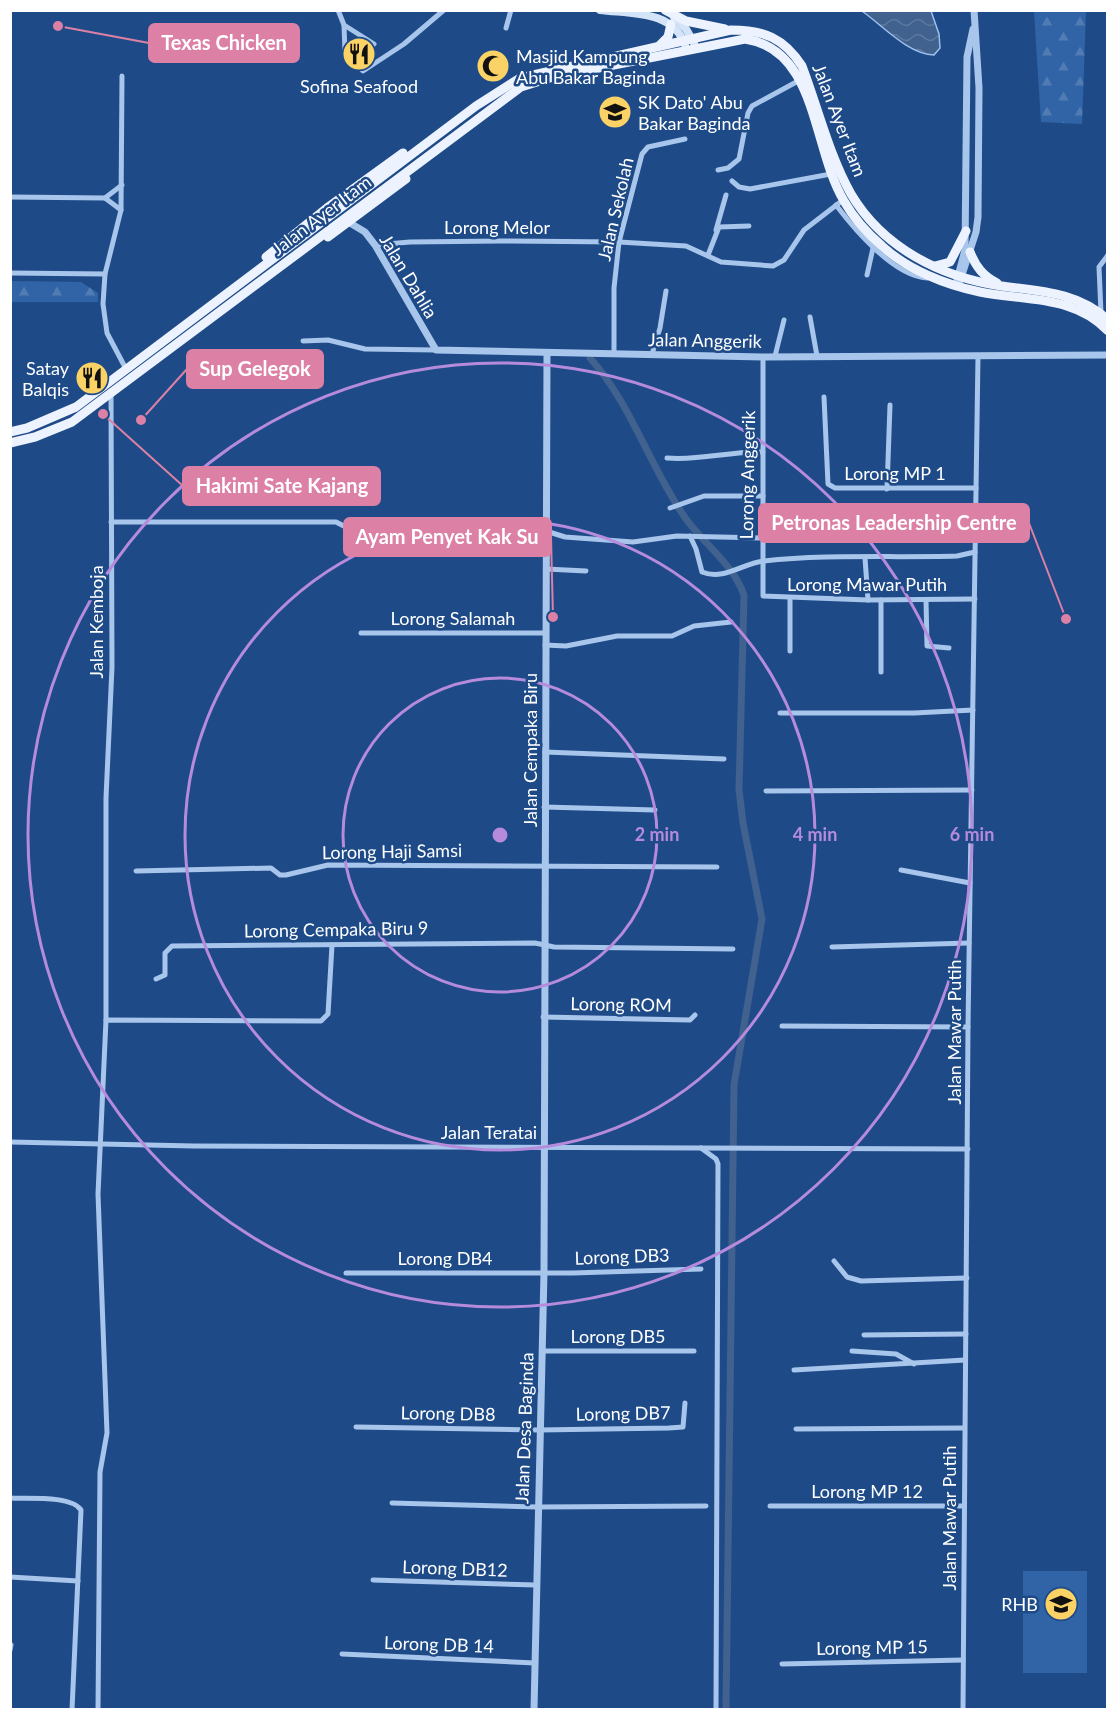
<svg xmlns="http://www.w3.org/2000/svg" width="1118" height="1720" font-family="Lato,sans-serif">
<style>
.forest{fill:url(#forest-firs)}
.pitch{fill:#3164a6}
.water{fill:url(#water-waves);stroke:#9bc0ed;stroke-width:1.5}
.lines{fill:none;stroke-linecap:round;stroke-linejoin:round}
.canal{stroke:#41618e;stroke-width:7}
.minor{stroke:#a8c5eb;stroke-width:5}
.tertiary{stroke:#a8c5eb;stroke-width:7}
.secondary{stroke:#d3e3f8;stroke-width:8}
.primary{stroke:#ecf3fe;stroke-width:9}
.ring{fill:none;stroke:#b68bdc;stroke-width:3}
.labels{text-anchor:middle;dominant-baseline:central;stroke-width:5;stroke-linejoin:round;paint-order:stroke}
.poi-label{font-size:18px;fill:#fff;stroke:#1e4b88;text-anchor:start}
.street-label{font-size:18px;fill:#fff;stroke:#1e4b88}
.centre{fill:#b68bdc;stroke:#1e4b88;stroke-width:3}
.ring-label{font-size:18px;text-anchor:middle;font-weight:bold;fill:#b68bdc;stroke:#1e4b88;stroke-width:5;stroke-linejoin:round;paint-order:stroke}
.leader{fill:none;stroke:#dd80a5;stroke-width:2}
.callout-dot{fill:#dd80a5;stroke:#1e4b88;stroke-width:2}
.callout{fill:#dd80a5;stroke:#dd80a5;stroke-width:2}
.callout-label{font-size:20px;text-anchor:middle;font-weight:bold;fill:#fff}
</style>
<defs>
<pattern id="forest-firs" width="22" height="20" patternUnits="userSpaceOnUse" patternTransform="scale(1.5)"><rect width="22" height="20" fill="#3164a6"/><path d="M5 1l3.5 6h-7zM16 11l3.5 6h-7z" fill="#507bb3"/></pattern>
<pattern id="water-waves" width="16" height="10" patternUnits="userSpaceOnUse" patternTransform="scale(1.5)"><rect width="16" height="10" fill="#41618e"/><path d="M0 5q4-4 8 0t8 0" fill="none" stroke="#5e799f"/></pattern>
</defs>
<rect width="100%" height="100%" fill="#1e4b88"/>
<g class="forest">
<polygon points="1034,11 1086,11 1082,124 1041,122"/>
<polygon points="11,281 81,282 98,293 98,302 11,302"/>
</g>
<rect class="pitch" x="1023" y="1571" width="64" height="102"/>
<path class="water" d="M862,11H931L939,34L940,48L934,55C908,54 883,26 862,11Z"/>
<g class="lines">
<path class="canal" d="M590,358C632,405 650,468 686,519C705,545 733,564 744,595L739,790L743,823L762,919L734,1085L726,1710"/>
<g class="minor">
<polyline points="338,10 344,25 374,44"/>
<polyline points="344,25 345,53 363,71 404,44 444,10"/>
<polyline points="506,28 511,10"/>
<polyline points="122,76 121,210 105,274 103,304 107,333 126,369"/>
<polyline points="718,170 728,168 739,159 748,113 752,106 800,80"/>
<polyline points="732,181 739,187 750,189 831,174"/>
<polyline points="10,197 105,198 121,210"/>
<polyline points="105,198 122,185"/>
<path d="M836,205C855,230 894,276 927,278"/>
<polyline points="716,230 726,195"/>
<polyline points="375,245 410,242 501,241 619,242 686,246 721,262 773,266 784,260 804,230 843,200"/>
<polyline points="708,255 719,227 749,226"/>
<polyline points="10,273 105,274"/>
<polyline points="867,275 873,248"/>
<polyline points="1101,313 1099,267 1108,255"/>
<polyline points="810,317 817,356"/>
<polyline points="303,341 328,340 365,349 436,350"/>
<polyline points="614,354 614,288 619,242 642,154 648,147 685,139"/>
<polyline points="652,354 660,328 666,291"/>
<polyline points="775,356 784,320"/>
<polyline points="763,357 763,596 868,600 975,599"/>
<polyline points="824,397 828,484 835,488 976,488"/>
<path d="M667,458C701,461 728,451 763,452"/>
<polyline points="887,489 890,405"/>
<polyline points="670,508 704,496 763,496"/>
<path d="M111,522H336C366,539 385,528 417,532L425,539L472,538L510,528L546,527"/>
<polyline points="546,531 565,537 633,542 677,536 762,538"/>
<path d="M690,536L696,549L702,572C724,581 743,563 764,561C827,554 893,558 957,556L975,552"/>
<polyline points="865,558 868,600"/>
<polyline points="546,569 586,571"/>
<polyline points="881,600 881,672"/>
<polyline points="926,600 927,646 949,648"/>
<polyline points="361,633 545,633"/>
<polyline points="545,645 566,646 617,636 672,636 694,626 731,622"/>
<polyline points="790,651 790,598"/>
<polyline points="780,713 914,713 973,710"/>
<polyline points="545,752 724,759"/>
<polyline points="766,791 972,790"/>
<polyline points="544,807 655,810"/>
<polyline points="901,870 970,883"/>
<polyline points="136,871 271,868 280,875 286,875 328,865 717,867"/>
<polyline points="832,947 969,943"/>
<polyline points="156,979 165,975 165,953 172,946 535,943 554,947 733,949"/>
<polyline points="543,1017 690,1020 695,1015"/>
<polyline points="106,1020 106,798 112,667 111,394"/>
<polyline points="782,1026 968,1027"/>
<polyline points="10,1142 194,1146 968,1149"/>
<polyline points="701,1148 716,1159 718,1164 716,1710"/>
<polyline points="834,1261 847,1277 861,1281 967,1278"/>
<polyline points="346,1273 573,1273 701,1269"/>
<polyline points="864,1335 966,1334"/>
<polyline points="542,1351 694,1351"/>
<polyline points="852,1351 896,1354 914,1364"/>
<polyline points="794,1370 965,1360"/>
<polyline points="356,1427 539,1430 669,1428 683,1427 685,1403"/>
<polyline points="796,1429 964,1428"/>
<path d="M10,1498C28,1499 71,1495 81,1510L72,1710"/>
<polyline points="392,1503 537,1507 706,1506"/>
<polyline points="770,1506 964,1506"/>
<polyline points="10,1577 78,1581"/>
<polyline points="373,1580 536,1585"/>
<polyline points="10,1650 11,1645"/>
<polyline points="342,1654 535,1663"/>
<polyline points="782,1664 963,1660"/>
<polyline points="98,1710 100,1472 107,1433 98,1194 106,1020 321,1021 328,1014 332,945"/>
<polyline points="963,1710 968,1027 978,356"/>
</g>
<g class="tertiary">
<polyline points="350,223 365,232 375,245 436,350 763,357 1108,355"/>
<polyline points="957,280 965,250 967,57 973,29"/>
<polyline points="960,281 976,232 978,217 979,88 974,10"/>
<polyline points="534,1710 544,1272 547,353"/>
</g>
<g class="secondary">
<path d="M600,10C631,14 673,10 685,45"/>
<polyline points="674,17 686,29 694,43"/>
</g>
<g class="primary">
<polyline points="665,10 686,21 725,29"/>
<polyline points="660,45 668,37 671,24"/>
<polyline points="328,237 406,179"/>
<path d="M970,252C976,267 983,276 997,283"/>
<polyline points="266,257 327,208 403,153"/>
<polyline points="935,266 950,262 966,231"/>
<path d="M10,432L27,428L76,407L476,106L520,78L731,30C764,30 784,38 802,66C818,108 829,155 851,194C883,248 941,277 1001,286C1040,291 1078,292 1108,320"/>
<path d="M10,443L35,437L72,422L521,87L553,77L745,39C818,50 812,148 844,201C853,217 868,234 882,246C908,270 946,285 980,292C1025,301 1074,295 1108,331"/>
</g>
</g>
<g class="ring">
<circle cx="500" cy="835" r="157"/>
<circle cx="500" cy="835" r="315"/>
<circle cx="500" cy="835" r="472"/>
</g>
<defs>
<g id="restaurant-disc" transform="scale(1.725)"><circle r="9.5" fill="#fbd266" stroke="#1e4b88"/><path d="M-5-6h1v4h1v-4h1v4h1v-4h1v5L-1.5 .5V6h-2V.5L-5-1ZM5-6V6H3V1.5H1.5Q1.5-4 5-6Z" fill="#111"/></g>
<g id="mosque-disc" transform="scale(1.725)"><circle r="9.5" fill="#fbd266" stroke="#1e4b88"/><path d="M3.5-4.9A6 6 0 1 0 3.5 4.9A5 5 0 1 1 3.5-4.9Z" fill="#111"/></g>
<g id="school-disc" transform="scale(1.725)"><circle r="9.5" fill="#fbd266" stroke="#1e4b88"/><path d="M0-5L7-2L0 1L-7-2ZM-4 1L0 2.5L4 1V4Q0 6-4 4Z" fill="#111"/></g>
<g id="university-disc" transform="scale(1.725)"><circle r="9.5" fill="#fbd266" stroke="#1e4b88"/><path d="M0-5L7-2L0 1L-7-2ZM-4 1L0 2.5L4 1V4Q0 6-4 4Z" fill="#111"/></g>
</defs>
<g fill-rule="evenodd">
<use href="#restaurant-disc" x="359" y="54"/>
<use href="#mosque-disc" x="493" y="66"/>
<use href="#school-disc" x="615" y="112"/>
<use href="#restaurant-disc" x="92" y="378"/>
<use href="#university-disc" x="1061" y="1604"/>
</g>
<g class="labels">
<g class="poi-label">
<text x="516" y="56">Masjid Kampung<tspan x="516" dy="21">Abu Bakar Baginda</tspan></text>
<text x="359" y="86" text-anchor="middle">Sofina Seafood</text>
<text x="638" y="102">SK Dato' Abu<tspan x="638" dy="21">Bakar Baginda</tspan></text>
<text x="69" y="368" text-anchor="end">Satay<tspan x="69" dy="21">Balqis</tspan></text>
<text x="1038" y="1604" text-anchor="end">RHB</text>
</g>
<g class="street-label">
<text transform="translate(840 120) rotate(69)">Jalan Ayer Itam</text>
<text transform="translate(615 209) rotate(-77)">Jalan Sekolah</text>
<text transform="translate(321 215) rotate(-37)">Jalan Ayer Itam</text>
<text x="497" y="227">Lorong Melor</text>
<text transform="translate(409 276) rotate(59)">Jalan Dahlia</text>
<text transform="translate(705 340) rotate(1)">Jalan Anggerik</text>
<text x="895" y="473">Lorong MP 1</text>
<text transform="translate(747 475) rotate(-89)">Lorong Anggerik</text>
<text x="867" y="584">Lorong Mawar Putih</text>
<text x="453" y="618">Lorong Salamah</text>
<text transform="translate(96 622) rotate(-90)">Jalan Kemboja</text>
<text transform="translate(530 750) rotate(-90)">Jalan Cempaka Biru</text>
<text transform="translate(392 851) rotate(-1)">Lorong Haji Samsi</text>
<text transform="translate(336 929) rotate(-1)">Lorong Cempaka Biru 9</text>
<text transform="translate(621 1004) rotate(1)">Lorong ROM</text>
<text transform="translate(954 1032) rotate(-90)">Jalan Mawar Putih</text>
<text x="489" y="1132">Jalan Teratai</text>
<text transform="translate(622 1256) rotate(-2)">Lorong DB3</text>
<text x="445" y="1258">Lorong DB4</text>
<text x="618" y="1336">Lorong DB5</text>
<text transform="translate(448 1413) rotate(1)">Lorong DB8</text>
<text transform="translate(623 1413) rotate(-1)">Lorong DB7</text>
<text transform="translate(524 1428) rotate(-88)">Jalan Desa Baginda</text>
<text x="867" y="1491">Lorong MP 12</text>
<text transform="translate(949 1518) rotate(-90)">Jalan Mawar Putih</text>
<text transform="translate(455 1568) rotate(2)">Lorong DB12</text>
<text transform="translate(439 1644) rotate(2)">Lorong DB 14</text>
<text transform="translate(872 1647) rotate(-1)">Lorong MP 15</text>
</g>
</g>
<circle cx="500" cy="835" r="9" class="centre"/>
<g class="ring-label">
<text x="657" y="841">2 min</text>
<text x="815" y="841">4 min</text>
<text x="972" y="841">6 min</text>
</g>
<path class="leader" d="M58 26L149 43M141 420L187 369M103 414L183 486M1066 619L1029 523M553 617L551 537"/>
<g class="callout-dot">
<circle cx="58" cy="26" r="6"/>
<circle cx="141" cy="420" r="6"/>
<circle cx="103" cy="414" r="6"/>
<circle cx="1066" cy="619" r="6"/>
<circle cx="553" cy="617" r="6"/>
</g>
<g class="callout">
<rect x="149" y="24" width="150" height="38" rx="6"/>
<rect x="187" y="350" width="136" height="38" rx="6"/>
<rect x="183" y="467" width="197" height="38" rx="6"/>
<rect x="759" y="504" width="270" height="38" rx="6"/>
<rect x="344" y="518" width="207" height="38" rx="6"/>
</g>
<g class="callout-label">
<text x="224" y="50">Texas Chicken</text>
<text x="255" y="376">Sup Gelegok</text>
<text x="282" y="493">Hakimi Sate Kajang</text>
<text x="894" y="530">Petronas Leadership Centre</text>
<text x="447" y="544">Ayam Penyet Kak Su</text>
</g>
<rect width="1118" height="1720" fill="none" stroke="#ffffff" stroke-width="24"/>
</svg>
